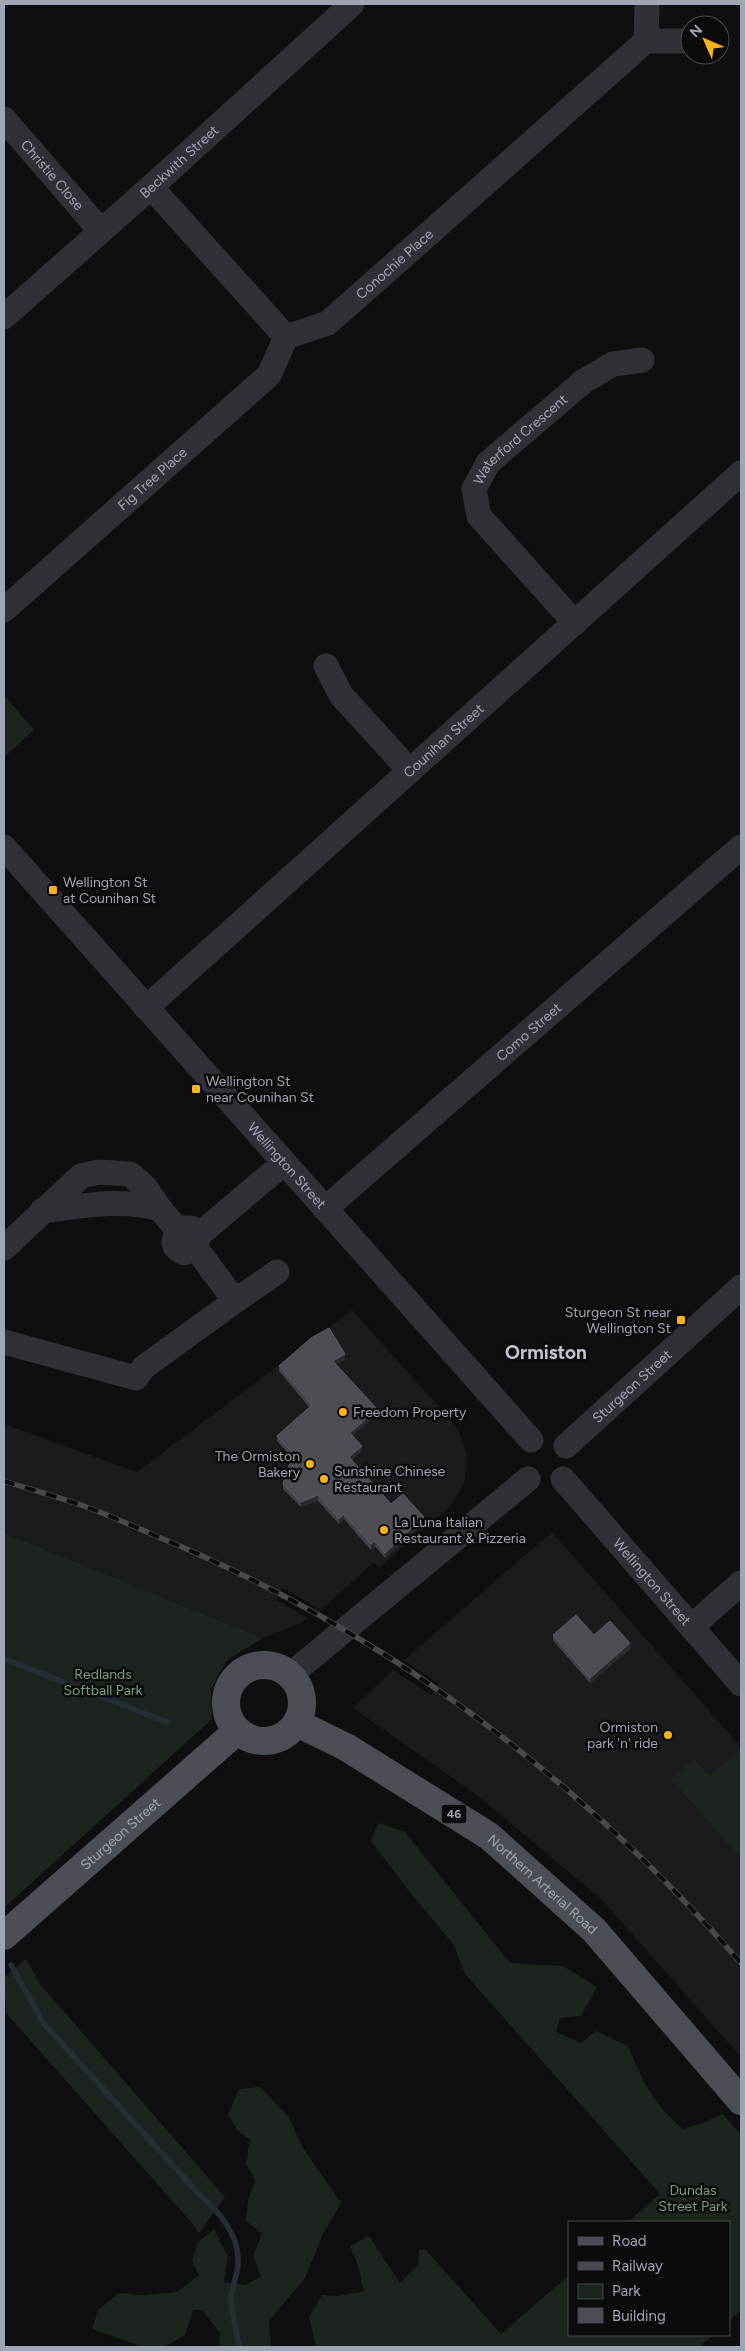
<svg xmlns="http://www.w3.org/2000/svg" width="745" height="2351" font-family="Figtree,sans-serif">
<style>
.built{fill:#1b1b1e}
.green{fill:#1c241d}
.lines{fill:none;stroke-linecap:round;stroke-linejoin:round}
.stream{stroke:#252e35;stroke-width:5.5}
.minor{stroke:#303136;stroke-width:25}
.major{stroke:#4c4e55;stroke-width:28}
.rail-casing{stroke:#47494f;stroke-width:5.5}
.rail{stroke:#0b0b0c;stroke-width:4;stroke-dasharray:11;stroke-linecap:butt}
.wall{fill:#424349}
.shaded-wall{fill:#292a2e}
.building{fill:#4c4e54;stroke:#595c63}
.poi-dot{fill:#fdb21b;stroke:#0b0b0c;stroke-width:2}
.labels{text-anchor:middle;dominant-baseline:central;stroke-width:5;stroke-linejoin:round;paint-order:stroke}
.shield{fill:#0b0b0c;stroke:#737781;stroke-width:1}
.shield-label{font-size:12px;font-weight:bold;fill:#9fa5b3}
.street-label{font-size:14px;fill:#9fa5b3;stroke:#0b0b0c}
.poi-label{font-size:14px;fill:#9fa5b3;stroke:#0b0b0c;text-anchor:start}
.park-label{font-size:14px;fill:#75a078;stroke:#0b0b0c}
.district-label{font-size:19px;font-weight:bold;fill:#c1c4cf;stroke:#0b0b0c}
</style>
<rect width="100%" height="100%" fill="#0f0f11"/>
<g class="built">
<polygon points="352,1310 440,1408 459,1431 467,1455 464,1483 451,1506 380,1567 373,1563 321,1610 283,1588 276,1600 308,1618 301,1623 263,1638 4,1533 4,1424 137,1472"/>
<polygon points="552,1532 741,1747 741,2057 601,1899 477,1795 353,1708 393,1670 431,1695 439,1684 404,1660"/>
</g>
<g class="green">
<polygon points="4,695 34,730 4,757"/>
<polygon points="4,1533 263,1638 227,1660 211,1689 212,1719 4,1908"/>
<polygon points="741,1749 741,1858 671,1779 694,1759 709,1776"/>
<path d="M378,1823L405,1832L510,1963L563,1966L597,1987L581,2016L560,2018L556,2032L581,2043L596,2031L628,2046C643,2082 653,2103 683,2129L703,2123L723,2114L741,2135V2310L729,2321V2222H628L660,2194L465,1974L454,1945L412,1895L371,1841Z"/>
<polygon points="26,1959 40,1984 225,2197 199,2233 191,2222 6,2013 4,1978"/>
<polygon points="260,2087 288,2116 303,2148 341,2203 323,2234 305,2278 269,2321 271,2347 219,2347 220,2333 202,2310 193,2310 185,2335 164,2347 143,2347 92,2329 98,2310 119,2293 142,2295 177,2292 199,2275 192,2261 198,2242 214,2229 228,2257 224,2282 245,2285 261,2277 253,2255 262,2234 246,2221 248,2200 255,2181 246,2163 250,2140 239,2132 228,2115 239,2089"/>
<polygon points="369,2236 400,2283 418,2264 419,2250 425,2249 501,2334 569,2275 569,2335 713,2335 699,2347 316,2347 309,2317 322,2295 339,2296 364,2291 358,2266 350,2246"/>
</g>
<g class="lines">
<g class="stream">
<polyline points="4,1659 167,1722"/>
<path d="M11,1965L44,2024L199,2194C218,2210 240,2236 238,2263C238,2275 231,2288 231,2301C232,2316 237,2332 239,2347"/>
</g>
<g class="minor">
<polyline points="647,4 646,41 690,41"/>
<path id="s1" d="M4,119L100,230"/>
<path id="s2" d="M151,187L286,337L328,323L646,41"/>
<path id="s3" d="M4,317L151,187L352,4"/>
<path id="s4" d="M4,610L269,375L286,337"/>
<path id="s5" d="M575,623L479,516L474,489L488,463L584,381L613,364L642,360"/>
<polyline points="326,666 341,695 410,771"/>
<path id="s6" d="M4,847L531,1440"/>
<path id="s7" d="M146,1008L741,473"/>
<path id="s8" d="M325,1209L741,847"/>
<path d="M42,1211C81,1206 122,1198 160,1209"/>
<path d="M191,1228H182C172,1238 170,1246 184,1253L195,1247L200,1234L284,1163"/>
<polyline points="4,1248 81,1176 99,1172 130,1174 146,1188 160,1209 179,1231"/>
<polyline points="235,1301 277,1272"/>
<polyline points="4,1342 136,1378 144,1367 235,1301 195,1247"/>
<path id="s9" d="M566,1446L741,1287"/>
<path id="s10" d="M563,1479L741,1684"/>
<polyline points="691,1627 741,1583"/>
<polyline points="290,1675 528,1479"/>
</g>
<g class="major">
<circle cx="264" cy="1703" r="38"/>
<path id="s11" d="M297,1723L346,1747L489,1836L594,1930L741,2101"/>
<path id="s12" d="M4,1936L237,1731"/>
</g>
<g class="rail-casing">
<path id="rail" d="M4,1481C29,1489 55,1496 81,1505C106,1514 131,1525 156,1536C384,1630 579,1778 741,1963"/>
</g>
<use href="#rail" class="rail"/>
</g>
<g class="wall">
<polygon points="345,1360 336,1364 377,1414 352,1436 362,1451 351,1460 391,1504 424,1523 385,1558 375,1546 371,1550 344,1519 339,1524 318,1501 301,1507 283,1489 283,1484 294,1460 277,1441 277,1436 309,1407 279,1371 279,1366"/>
<polygon points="553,1635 594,1635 630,1649 590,1683 553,1640"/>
</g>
<g class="shaded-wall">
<polygon points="345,1354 345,1360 333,1366 333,1361"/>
<polygon points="377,1409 377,1414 350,1438 350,1433"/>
<polygon points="362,1446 362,1451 349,1463 349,1457"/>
<polygon points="318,1495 318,1501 301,1507 301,1502"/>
<polygon points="344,1514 344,1519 339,1524 339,1519"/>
<polygon points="424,1517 424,1523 385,1558 385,1553"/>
<polygon points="375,1541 375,1546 371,1550 371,1544"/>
<polygon points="630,1643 630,1649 590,1683 590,1678"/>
</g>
<g class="building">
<polygon points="329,1328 345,1354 333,1361 377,1409 350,1433 362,1446 349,1457 391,1504 403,1494 424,1517 385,1553 375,1541 371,1544 344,1514 339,1519 318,1495 301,1502 283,1484 289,1465 297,1458 277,1436 312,1405 279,1366 311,1338"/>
<polygon points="576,1615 594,1635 610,1621 630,1643 590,1678 553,1635"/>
</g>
<g class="poi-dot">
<rect x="48" y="885" width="10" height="10" rx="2.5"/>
<rect x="191" y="1084" width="10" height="10" rx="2.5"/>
<rect x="676" y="1315" width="10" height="10" rx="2.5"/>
<circle cx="343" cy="1412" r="5"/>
<circle cx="310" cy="1464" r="5"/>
<circle cx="324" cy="1479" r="5"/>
<circle cx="384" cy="1530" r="5"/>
<circle cx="668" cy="1735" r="5"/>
</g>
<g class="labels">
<rect class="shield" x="441.5" y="1804.5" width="25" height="19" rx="4"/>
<g class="shield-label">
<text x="454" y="1814">46</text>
</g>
<g class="street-label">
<text stroke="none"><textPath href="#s3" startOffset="234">Beckwith Street</textPath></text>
<text stroke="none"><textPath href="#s1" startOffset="74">Christie Close</textPath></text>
<text stroke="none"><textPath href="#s2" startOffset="335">Conochie Place</textPath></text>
<text stroke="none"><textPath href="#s5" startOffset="240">Waterford Crescent</textPath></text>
<text stroke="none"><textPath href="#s4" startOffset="198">Fig Tree Place</textPath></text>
<text stroke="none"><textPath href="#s7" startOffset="400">Counihan Street</textPath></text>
<text stroke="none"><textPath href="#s8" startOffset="270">Como Street</textPath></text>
<text stroke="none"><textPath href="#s6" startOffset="426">Wellington Street</textPath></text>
<text stroke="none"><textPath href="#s9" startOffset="89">Sturgeon Street</textPath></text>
<text stroke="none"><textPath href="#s10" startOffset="136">Wellington Street</textPath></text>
<text stroke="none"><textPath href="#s12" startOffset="155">Sturgeon Street</textPath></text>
<text stroke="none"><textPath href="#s11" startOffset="295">Northern Arterial Road</textPath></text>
</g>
<g class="poi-label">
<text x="63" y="882">Wellington St<tspan x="63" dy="16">at Counihan St</tspan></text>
<text x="206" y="1081">Wellington St<tspan x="206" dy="16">near Counihan St</tspan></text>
<text x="671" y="1312" text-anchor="end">Sturgeon St near<tspan x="671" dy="16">Wellington St</tspan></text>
<text x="353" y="1412">Freedom Property</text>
<text x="300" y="1456" text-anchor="end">The Ormiston<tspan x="300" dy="16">Bakery</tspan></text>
<text x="334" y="1471">Sunshine Chinese<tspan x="334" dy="16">Restaurant</tspan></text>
<text x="394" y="1522">La Luna Italian<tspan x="394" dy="16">Restaurant &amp; Pizzeria</tspan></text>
<text x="658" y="1727" text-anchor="end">Ormiston<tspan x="658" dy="16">park 'n' ride</tspan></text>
</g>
<g class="park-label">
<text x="103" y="1674">Redlands<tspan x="103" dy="16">Softball Park</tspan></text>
<text x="693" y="2190">Dundas<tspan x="693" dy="16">Street Park</tspan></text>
</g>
<g class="district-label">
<text x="546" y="1352">Ormiston</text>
</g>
</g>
<rect width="745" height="2351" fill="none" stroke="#9fa5b3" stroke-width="10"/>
<rect x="568" y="2221" width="162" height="115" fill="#0b0b0c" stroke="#46494f"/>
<rect x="578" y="2237" width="25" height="8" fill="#4c4e55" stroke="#46494f"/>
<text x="612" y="2246" font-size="15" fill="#9fa5b3">Road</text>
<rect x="578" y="2262" width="25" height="8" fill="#47494f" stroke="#46494f"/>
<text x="612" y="2271" font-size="15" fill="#9fa5b3">Railway</text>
<rect x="578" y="2284" width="25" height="15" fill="#1c241d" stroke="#46494f"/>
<text x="612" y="2296" font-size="15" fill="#9fa5b3">Park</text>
<rect x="578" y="2308" width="25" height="15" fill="#4c4e54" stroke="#46494f"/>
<text x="612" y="2321" font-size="15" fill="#9fa5b3">Building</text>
<g transform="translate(705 40) rotate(315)"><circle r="24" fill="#0b0b0c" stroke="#46494f"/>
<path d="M0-4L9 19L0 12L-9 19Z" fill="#fdb21b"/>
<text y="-8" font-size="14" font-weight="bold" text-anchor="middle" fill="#9fa5b3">N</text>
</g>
</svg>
